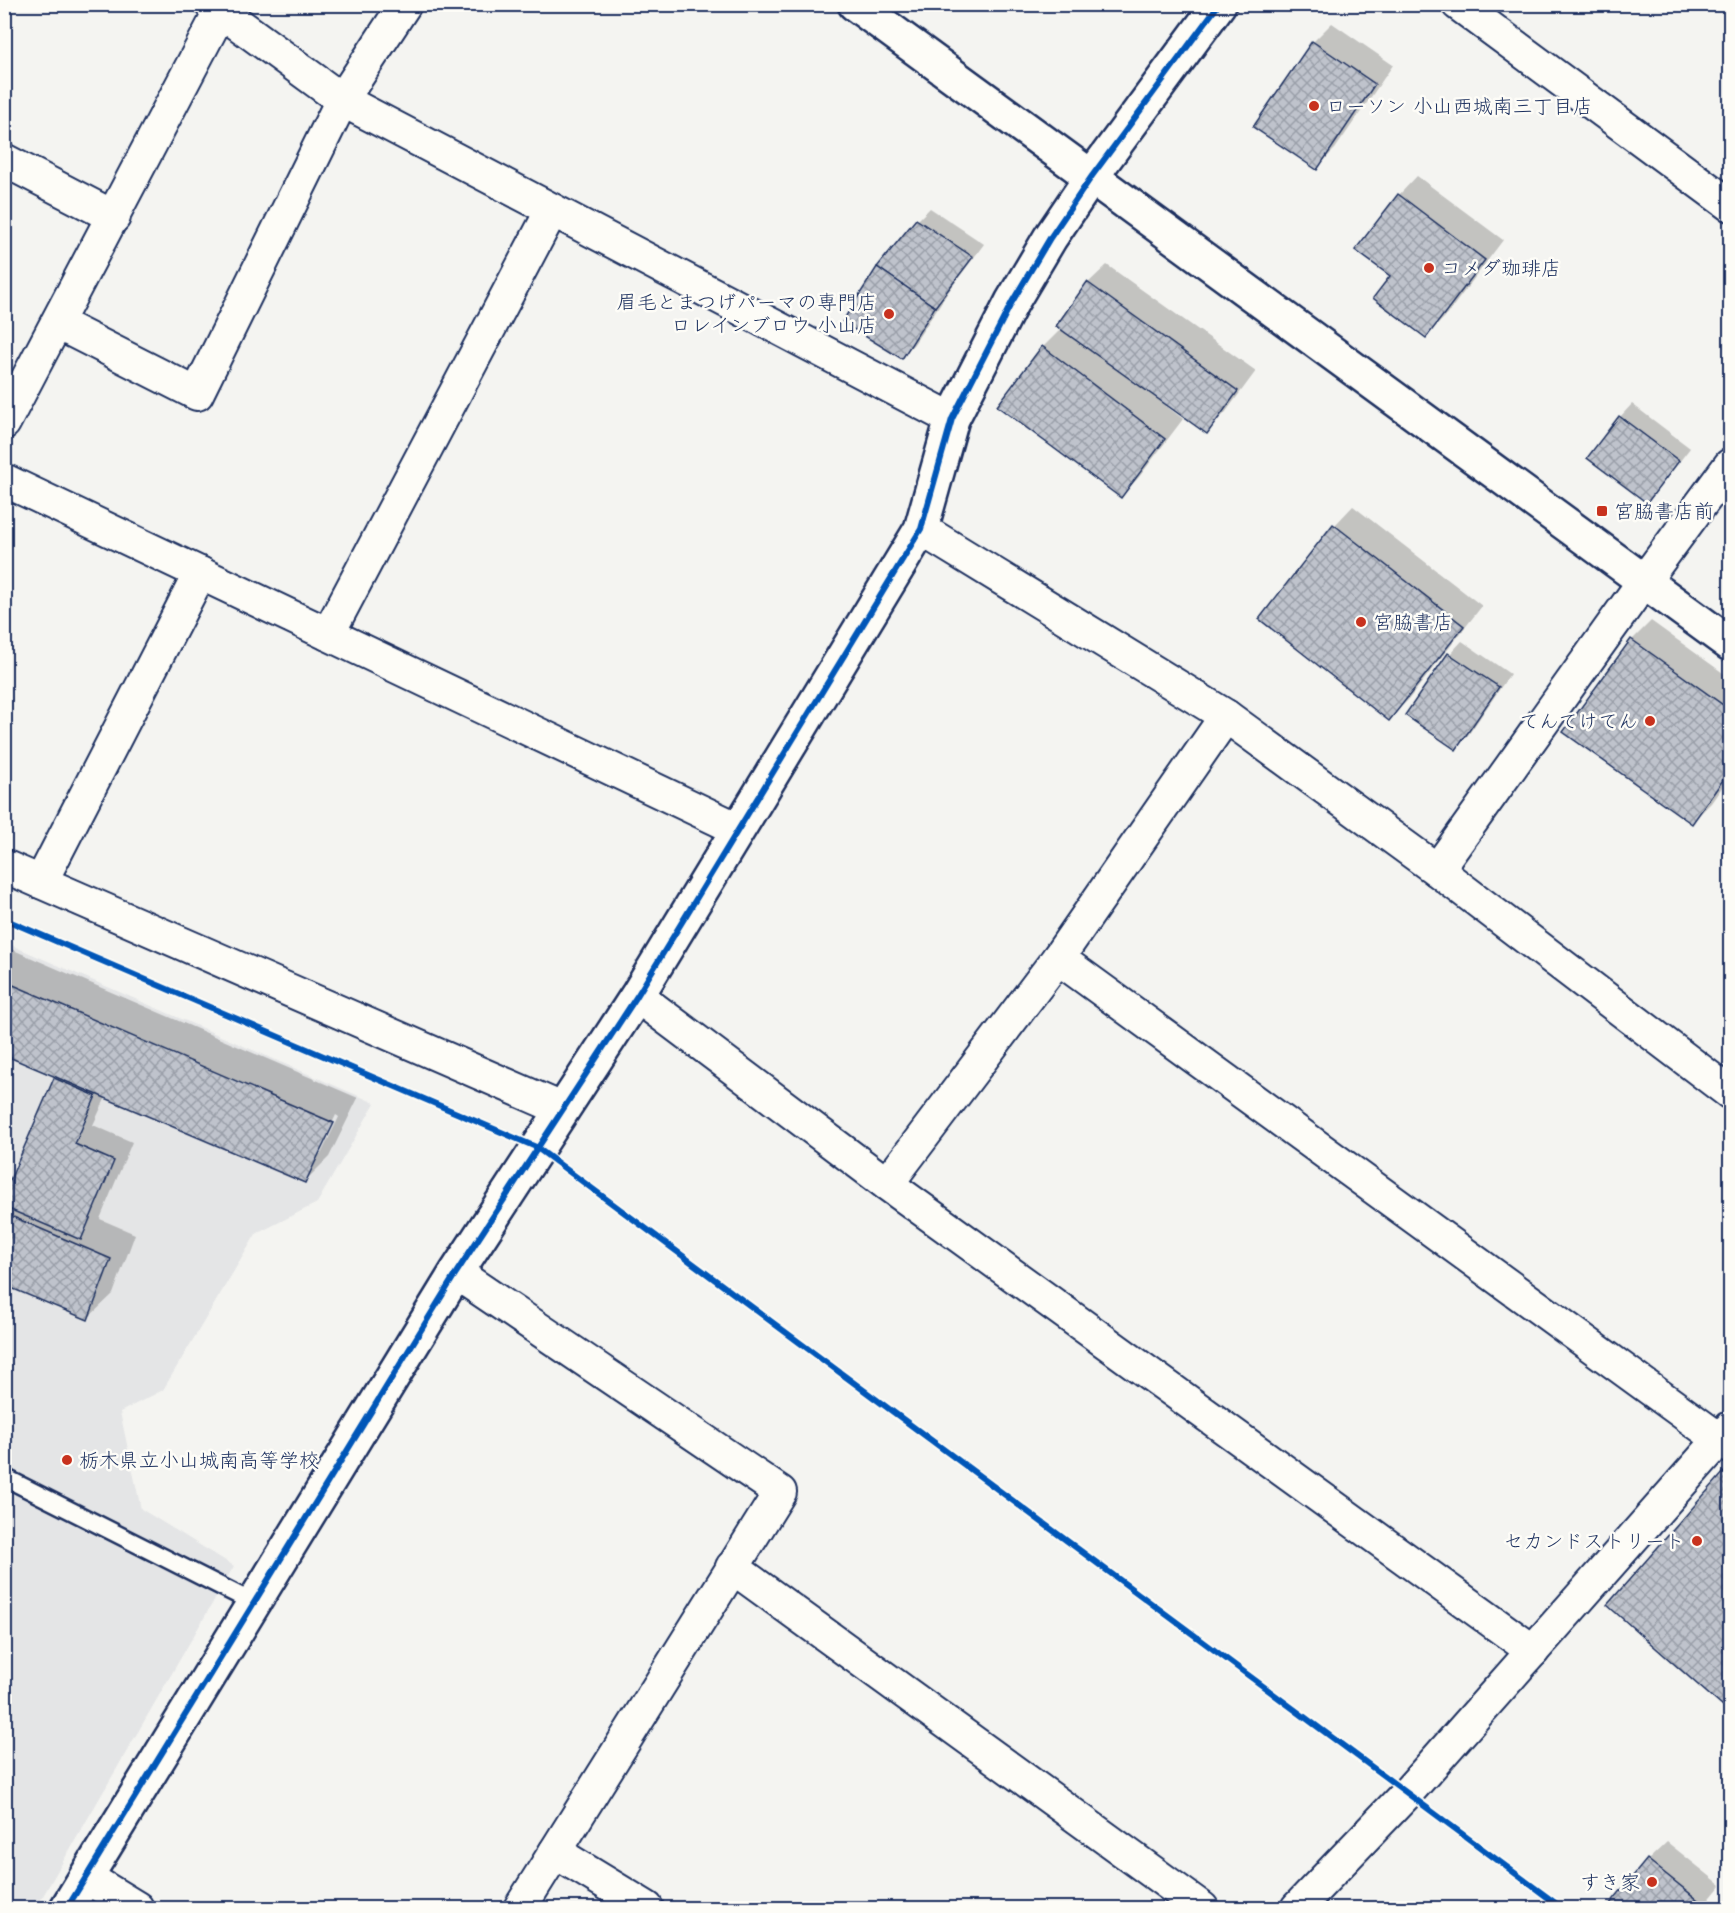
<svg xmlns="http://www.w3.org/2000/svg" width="1735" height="1913" font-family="'Comic Neue','Klee One',sans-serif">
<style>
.built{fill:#e4e5e6}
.shadow{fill:#0003;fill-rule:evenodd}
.building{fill:url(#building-cross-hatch);stroke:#1b2f5e;stroke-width:1.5}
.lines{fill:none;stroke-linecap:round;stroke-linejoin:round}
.lane-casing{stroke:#1b2f5e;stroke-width:21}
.street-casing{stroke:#1b2f5e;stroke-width:36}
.secondary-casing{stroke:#1b2f5e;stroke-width:38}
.lane{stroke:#fdfcf7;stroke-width:16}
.street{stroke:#fdfcf7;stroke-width:32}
.secondary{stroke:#fdfcf7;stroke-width:33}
.cycleway-casing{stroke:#fdfcf7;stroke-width:10}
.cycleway{stroke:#0057b8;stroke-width:6}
.poi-dot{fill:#c8321e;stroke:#fdfcf7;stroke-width:2}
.labels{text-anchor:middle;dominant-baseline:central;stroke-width:5;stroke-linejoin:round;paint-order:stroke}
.poi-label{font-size:20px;fill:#1b2f5e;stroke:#fdfcf7;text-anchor:start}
</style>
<defs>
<pattern id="building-cross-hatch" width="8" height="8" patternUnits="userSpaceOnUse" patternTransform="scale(1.5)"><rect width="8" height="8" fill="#bfc3cc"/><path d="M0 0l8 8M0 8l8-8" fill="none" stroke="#9a9fa9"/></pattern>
</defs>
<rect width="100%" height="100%" fill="#f4f4f1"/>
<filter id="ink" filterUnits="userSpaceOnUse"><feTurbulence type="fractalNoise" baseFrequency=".0167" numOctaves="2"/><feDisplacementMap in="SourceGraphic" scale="12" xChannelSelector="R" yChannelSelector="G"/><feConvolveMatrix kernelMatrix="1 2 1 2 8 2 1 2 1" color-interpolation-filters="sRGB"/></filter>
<g filter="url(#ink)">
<polygon class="built" points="4,942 375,1103 317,1203 256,1234 163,1390 120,1412 141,1509 234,1566 36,1908 4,1908"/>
<g class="shadow">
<polygon points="1332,23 1393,65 1335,149 1316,168 1313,42"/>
<polygon points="1417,176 1503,240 1445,317 1426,336 1392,275 1399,195"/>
<polygon points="930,208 984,244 948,292 914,344 901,357 918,220"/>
<polygon points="1107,265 1256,371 1225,413 1206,432 1167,404 1166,406 1183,419 1139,477 1121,496 1043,347 1062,328 1088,283"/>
<polygon points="1632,404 1690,448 1659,488 1647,501 1589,457 1620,417"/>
<polygon points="1353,506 1482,606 1408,700 1389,719 1261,618 1335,525"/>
<polygon points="1651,621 1730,678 1730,776 1711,803 1692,822 1565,731 1632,640"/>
<polygon points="1462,641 1510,674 1468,735 1456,748 1407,715 1450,654"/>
<path d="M4,946L358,1098L329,1157L304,1182L106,1097L93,1125L132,1142L100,1219L135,1234L113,1294L88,1318L4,1283V1178L12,1181L58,1076L4,1053ZM336,1115L339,1117L321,1154H317Z"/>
<polygon points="1730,1468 1730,1711 1609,1604"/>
<polygon points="1667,1842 1721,1885 1702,1908 1616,1908 1612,1905 1648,1860"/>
</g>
<g class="building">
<polygon points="1312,41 1375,84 1317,170 1253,127"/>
<polygon points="1398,194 1485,260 1426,338 1373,298 1390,276 1355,250"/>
<polygon points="916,219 973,257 935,307 877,267"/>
<polygon points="877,267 935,307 902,359 842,322"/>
<polygon points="1087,282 1238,391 1207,434 1056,326"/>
<polygon points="1042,346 1165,439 1121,498 997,406"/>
<polygon points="1619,416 1679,461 1647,503 1587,458"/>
<polygon points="1333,524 1464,626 1389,721 1259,619"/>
<polygon points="1631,639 1730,710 1730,770 1692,824 1563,732"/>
<polygon points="1448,653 1499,687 1456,750 1405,715"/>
<polygon points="4,981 334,1123 305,1183 4,1055"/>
<polygon points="54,1078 96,1096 75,1144 114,1161 81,1240 4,1207 4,1194"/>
<polygon points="4,1213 111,1259 88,1320 4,1285"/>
<polygon points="1724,1472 1730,1478 1730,1713 1607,1605"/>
<polygon points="1647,1859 1703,1904 1700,1908 1613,1908 1609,1905"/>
</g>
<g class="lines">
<g class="lane-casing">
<polyline id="lane" points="4,1477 254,1603"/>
</g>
<g class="street-casing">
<g id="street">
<polyline points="211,4 342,100 952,419"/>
<polyline points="1458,4 1730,205"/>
<polyline points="4,160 114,217"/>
<polyline points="57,323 197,394 342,100 405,4"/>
<polyline points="4,423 220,12"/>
<polyline points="4,480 738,829"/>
<polyline points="921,529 1226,716 1437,870 1730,1093"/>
<polyline points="328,634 552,210"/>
<polyline points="4,866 562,1109"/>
<polyline points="1437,870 1644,581 1730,465"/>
<polyline points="41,882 200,573"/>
<polyline points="1058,958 1730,1447"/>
<polyline points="637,996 887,1184 1533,1651"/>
<polyline points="887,1184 1058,958 1226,716"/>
<polyline points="456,1273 780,1492 520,1908"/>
<polyline points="732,1567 1202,1908"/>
<polyline points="555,1852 647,1908"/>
<polyline points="86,1877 137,1908"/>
<polyline points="1297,1908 1407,1793 1730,1428"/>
</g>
</g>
<g class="secondary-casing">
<g id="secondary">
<polyline points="855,4 1730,644"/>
<polyline points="67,1908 456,1273 637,996 921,529 952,419 1012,302 1050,238 1092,176 1219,4"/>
</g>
</g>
<use href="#lane" class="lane"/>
<use href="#street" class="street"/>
<use href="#secondary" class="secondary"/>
<g class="cycleway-casing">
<g id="cycleway">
<polyline points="4,919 536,1147 1562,1908"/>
<polyline points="67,1908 456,1273 637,996 921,529 952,419 1012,302 1050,238 1092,176 1219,4"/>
</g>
</g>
<use href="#cycleway" class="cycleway"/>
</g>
</g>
<g class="poi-dot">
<circle cx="1314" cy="106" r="6"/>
<circle cx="1429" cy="268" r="6"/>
<circle cx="889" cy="314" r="6"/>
<rect x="1596" y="505" width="12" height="12" rx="3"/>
<circle cx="1361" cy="622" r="6"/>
<circle cx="1650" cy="721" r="6"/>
<circle cx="67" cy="1460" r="6"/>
<circle cx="1697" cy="1541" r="6"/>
<circle cx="1652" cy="1882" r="6"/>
</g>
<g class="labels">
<g class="poi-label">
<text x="1326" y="106">ローソン 小山西城南三丁目店</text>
<text x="1441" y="268">コメダ珈琲店</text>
<text x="877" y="302" text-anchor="end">眉毛とまつげパーマの専門店<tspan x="877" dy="23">ロレインブロウ 小山店</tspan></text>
<text x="1614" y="511">宮脇書店前</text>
<text x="1373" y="622">宮脇書店</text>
<text x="1638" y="721" text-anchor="end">てんてけてん</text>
<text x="79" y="1460">栃木県立小山城南高等学校</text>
<text x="1685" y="1541" text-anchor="end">セカンドストリート</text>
<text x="1640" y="1882" text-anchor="end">すき家</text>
</g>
</g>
<rect width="1735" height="1913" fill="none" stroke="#fdfcf7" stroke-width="24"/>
<rect x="12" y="12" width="1711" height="1889" fill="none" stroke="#1b2f5e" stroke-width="2" filter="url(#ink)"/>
</svg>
